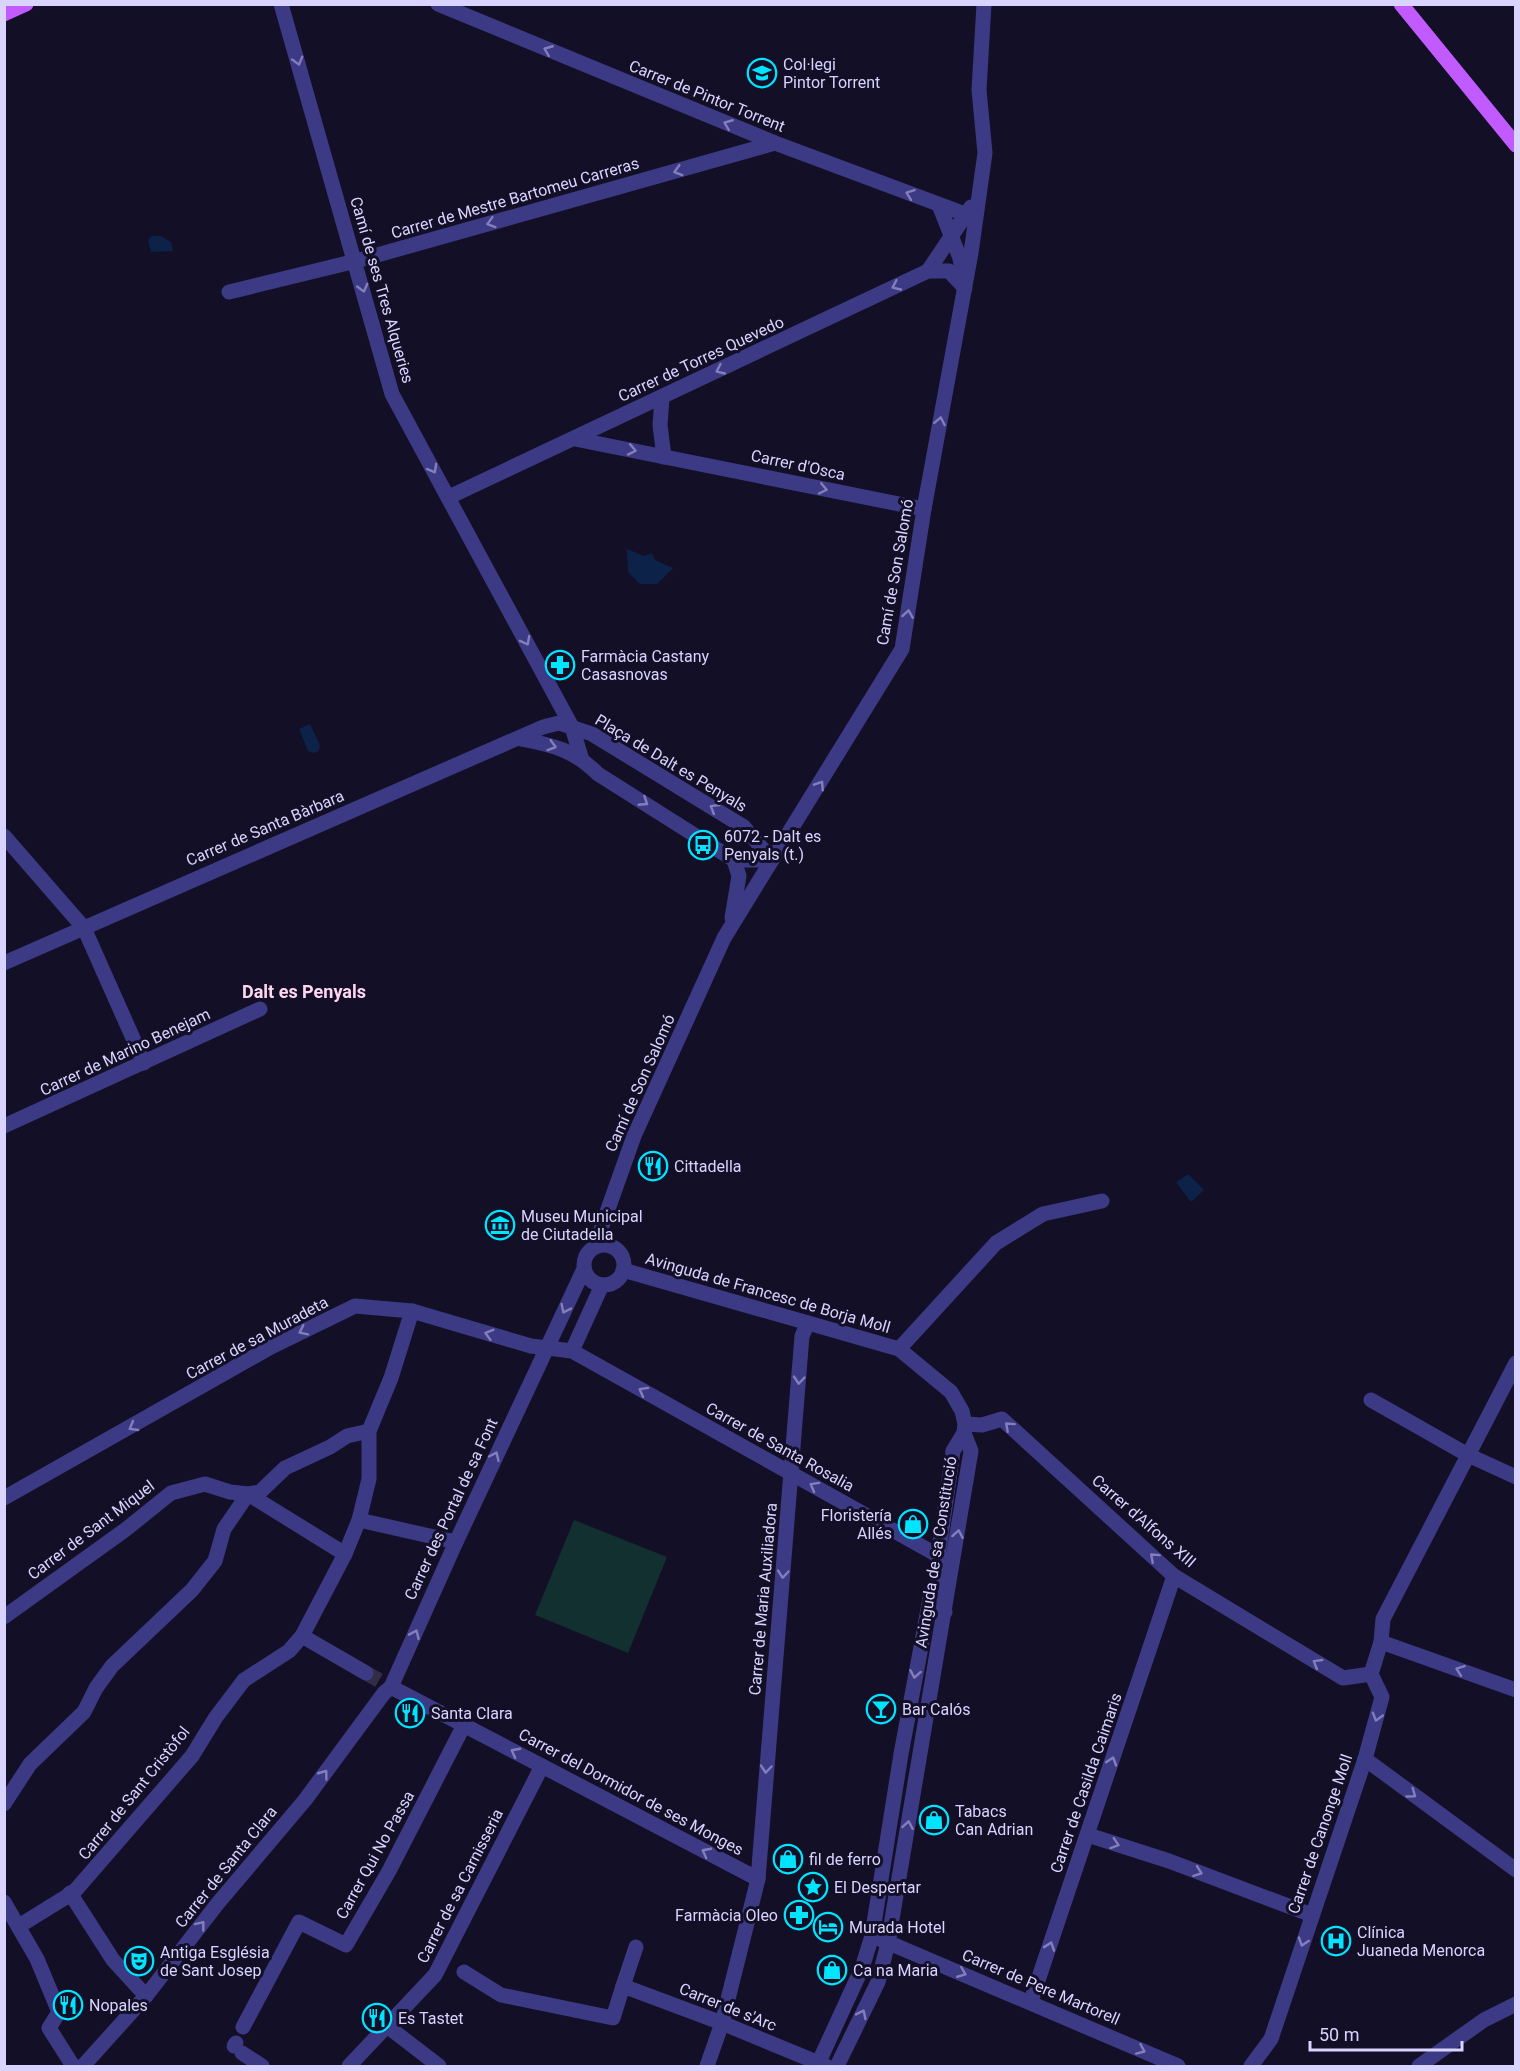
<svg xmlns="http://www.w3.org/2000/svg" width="1520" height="2071" font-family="Roboto,sans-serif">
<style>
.green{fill:#12302f}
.water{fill:#0c2248}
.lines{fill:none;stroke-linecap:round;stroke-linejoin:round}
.minor-tunnel{stroke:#312d47;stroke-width:15;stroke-dasharray:15 8;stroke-linecap:butt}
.minor{stroke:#3d3a85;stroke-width:15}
.major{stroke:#c25bff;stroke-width:15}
.oneway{stroke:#837fbc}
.labels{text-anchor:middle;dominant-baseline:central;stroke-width:6;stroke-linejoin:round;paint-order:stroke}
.poi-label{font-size:16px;fill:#d9d4ff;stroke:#130f26;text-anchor:start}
.street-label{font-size:16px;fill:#d9d4ff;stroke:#130f26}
.neighbourhood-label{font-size:18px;font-weight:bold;fill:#ffd6f0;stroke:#130f26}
</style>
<rect width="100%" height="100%" fill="#130f26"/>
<polygon class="green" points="574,1520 667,1557 628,1653 535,1615"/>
<g class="water">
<polygon points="151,236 161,236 171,242 173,251 151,252 148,241"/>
<polygon points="627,549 644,556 652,553 655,560 673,568 657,584 640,584 628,572"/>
<polygon points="310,724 320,745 319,751 314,753 308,751 299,729"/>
<polygon points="1188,1174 1204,1190 1191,1202 1176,1182"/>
</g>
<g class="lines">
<polyline class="minor-tunnel" points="366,1673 391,1687"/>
<g class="minor">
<polyline points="281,4 392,394 572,727 581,757"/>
<polyline points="438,4 775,143 965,214"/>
<polyline points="939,205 960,258 963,276"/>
<polyline points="928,271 971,207"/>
<polyline points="229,292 356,261 775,143"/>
<polyline points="662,398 660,425 664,457"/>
<polyline points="575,439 924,509"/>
<polyline points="449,497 928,271 949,271 965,288"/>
<path d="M521,739C553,745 574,750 598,774L734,860H772"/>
<polyline points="4,836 84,928 144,1063"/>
<polyline points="732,918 739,876 734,860"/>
<polyline points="4,963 543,727 559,723 592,734 744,827 772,860"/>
<polyline points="4,1126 260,1009"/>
<circle cx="604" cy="1265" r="20"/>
<polyline points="597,1245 602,1226 634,1136 724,938 902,649 924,509 971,253 985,153 979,90 984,4"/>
<polyline points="623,1270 899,1349 951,1392 962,1411 965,1424 964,1433 953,1451 937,1564"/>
<polyline points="899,1349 996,1243 1043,1214 1102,1201"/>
<polyline points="572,1351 602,1285"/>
<polyline points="1371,1400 1468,1455 1516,1477"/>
<polyline points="965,1424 982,1425 1002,1419 1174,1576 1343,1678 1371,1674"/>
<polyline points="4,1498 271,1347 355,1306 412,1311 531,1346 572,1351 939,1556 943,1559 935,1598 945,1612"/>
<polyline points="359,1520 456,1542"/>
<polyline points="4,1617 125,1530 171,1493 205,1484 230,1492 248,1494 345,1554"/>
<polyline points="302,1636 366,1673"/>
<polyline points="1381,1642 1516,1690"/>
<polyline points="391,1687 456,1542 583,1271"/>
<polyline points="391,1687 758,1879"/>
<polyline points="1365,1759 1516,1870"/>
<polyline points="4,1804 30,1764 84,1712 96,1688 112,1666 192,1590 215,1561 224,1529 248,1494 260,1492 285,1468 330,1447 347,1436 369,1431"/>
<polyline points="1088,1835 1169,1861 1312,1915"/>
<polyline points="70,1893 113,1960 146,1996"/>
<polyline points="4,1902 37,1959 59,2012 49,2028 73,2066"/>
<polyline points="19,1926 74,1892 192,1756 216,1717 244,1680 289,1651 302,1636 345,1554 359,1520 369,1479 369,1431 391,1378 412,1311"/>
<polyline points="880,1939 1178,2066"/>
<polyline points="464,1972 501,1995 613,2018 623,1986 722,2023 826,2066"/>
<polyline points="623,1986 636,1947"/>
<polyline points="1031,2001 1174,1576"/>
<polyline points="387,2026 439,2066"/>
<polyline points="243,2027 299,1922 346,1945 389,1871 464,1725"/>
<polyline points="234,2046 236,2043"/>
<polyline points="242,2053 262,2066"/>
<polyline points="83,2066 146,1996 218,1903 305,1800 384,1693 391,1687"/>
<polyline points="349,2066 435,1975 542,1766"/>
<polyline points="707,2066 722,2023 758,1879 802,1336 808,1323"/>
<polyline points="817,2066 862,1968 872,1936 901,1754 932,1588"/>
<polyline points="837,2066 878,1982 888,1943 971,1451 964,1433"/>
<polyline points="1251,2066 1271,2039 1365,1759 1382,1697 1371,1674 1381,1642 1383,1619 1516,1363"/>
<polyline points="1419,2066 1484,2020 1516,2004"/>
</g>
<g class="major">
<polyline points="1401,4 1516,145"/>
<polyline points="4,14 26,4"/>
</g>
</g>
<defs><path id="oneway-chevron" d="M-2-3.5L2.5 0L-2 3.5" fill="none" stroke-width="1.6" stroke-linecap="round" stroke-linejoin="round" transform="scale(1.5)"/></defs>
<g class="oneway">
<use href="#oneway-chevron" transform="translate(548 50) rotate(-158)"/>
<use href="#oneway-chevron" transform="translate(298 61) rotate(74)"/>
<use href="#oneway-chevron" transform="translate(728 124) rotate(-158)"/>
<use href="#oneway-chevron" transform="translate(678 171) rotate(164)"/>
<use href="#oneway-chevron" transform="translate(910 194) rotate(-160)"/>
<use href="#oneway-chevron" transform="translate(491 223) rotate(164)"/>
<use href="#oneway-chevron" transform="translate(896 286) rotate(155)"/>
<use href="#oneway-chevron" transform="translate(363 288) rotate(75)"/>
<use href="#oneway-chevron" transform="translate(720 370) rotate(155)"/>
<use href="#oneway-chevron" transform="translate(940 421) rotate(-79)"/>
<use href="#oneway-chevron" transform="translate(632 450) rotate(11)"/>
<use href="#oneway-chevron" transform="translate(433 469) rotate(61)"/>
<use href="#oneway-chevron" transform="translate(823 489) rotate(12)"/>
<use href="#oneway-chevron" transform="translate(908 614) rotate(-81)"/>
<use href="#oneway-chevron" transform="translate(526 641) rotate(62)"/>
<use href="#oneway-chevron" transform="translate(552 746) rotate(16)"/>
<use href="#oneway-chevron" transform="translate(820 785) rotate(-57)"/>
<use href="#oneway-chevron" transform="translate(644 802) rotate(33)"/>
<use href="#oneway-chevron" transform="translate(714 808) rotate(-149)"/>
<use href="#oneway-chevron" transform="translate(565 1309) rotate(116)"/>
<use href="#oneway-chevron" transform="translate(303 1331) rotate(154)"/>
<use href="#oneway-chevron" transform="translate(489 1334) rotate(-164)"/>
<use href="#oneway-chevron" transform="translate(799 1380) rotate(95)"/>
<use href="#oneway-chevron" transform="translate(643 1391) rotate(-151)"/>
<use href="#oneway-chevron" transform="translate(1009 1426) rotate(-138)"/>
<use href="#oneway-chevron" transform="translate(133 1427) rotate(150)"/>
<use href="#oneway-chevron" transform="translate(495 1456) rotate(-65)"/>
<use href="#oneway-chevron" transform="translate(814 1486) rotate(-151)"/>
<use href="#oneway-chevron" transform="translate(958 1534) rotate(-80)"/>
<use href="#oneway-chevron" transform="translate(1154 1557) rotate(-138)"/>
<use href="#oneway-chevron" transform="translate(783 1574) rotate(95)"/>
<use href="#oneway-chevron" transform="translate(415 1634) rotate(-66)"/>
<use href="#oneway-chevron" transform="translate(1317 1663) rotate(-149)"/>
<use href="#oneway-chevron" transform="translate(1460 1670) rotate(-160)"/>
<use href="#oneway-chevron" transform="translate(915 1674) rotate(100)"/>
<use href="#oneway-chevron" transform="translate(1377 1717) rotate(106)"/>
<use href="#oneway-chevron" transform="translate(515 1752) rotate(-152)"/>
<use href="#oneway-chevron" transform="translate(1112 1761) rotate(-72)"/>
<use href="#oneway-chevron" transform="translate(766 1769) rotate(95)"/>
<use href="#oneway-chevron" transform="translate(324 1774) rotate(-53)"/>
<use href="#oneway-chevron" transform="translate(1412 1794) rotate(36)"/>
<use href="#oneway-chevron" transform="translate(908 1825) rotate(-80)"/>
<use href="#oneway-chevron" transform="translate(1115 1844) rotate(18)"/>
<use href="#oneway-chevron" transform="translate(706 1852) rotate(-152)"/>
<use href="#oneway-chevron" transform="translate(1198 1872) rotate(20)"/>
<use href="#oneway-chevron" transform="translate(201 1925) rotate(-52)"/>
<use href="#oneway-chevron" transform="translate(1303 1942) rotate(108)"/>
<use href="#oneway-chevron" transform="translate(1050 1946) rotate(-71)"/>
<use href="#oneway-chevron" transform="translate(962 1973) rotate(22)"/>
<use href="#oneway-chevron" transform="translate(862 2014) rotate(-64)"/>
<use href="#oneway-chevron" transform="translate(1141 2050) rotate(24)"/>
</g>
<defs>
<g id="school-ring" transform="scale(1.5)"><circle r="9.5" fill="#130f26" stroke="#00e5ff" stroke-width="1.5"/><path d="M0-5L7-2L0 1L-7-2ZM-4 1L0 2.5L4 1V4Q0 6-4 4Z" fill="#00e5ff"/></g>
<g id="pharmacy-ring" transform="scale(1.5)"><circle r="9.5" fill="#130f26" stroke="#00e5ff" stroke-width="1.5"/><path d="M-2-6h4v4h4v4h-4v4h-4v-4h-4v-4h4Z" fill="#00e5ff"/></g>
<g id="bus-ring" transform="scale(1.5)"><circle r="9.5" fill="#130f26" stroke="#00e5ff" stroke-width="1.5"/><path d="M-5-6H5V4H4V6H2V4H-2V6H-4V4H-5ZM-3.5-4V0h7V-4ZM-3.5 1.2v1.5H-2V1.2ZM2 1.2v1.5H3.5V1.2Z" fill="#00e5ff"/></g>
<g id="restaurant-ring" transform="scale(1.5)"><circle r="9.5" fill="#130f26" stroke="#00e5ff" stroke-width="1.5"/><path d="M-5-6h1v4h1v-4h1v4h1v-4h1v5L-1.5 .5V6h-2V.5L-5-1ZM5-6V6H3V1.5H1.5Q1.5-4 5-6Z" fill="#00e5ff"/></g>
<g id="museum-ring" transform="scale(1.5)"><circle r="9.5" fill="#130f26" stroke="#00e5ff" stroke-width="1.5"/><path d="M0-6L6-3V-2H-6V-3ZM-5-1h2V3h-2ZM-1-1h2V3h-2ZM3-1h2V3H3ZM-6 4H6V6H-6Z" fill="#00e5ff"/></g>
<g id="shop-ring" transform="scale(1.5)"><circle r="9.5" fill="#130f26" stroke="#00e5ff" stroke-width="1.5"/><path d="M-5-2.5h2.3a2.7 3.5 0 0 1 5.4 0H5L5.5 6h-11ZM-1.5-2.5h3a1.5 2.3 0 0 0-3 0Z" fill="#00e5ff"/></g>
<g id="bar-ring" transform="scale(1.5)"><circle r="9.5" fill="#130f26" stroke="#00e5ff" stroke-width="1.5"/><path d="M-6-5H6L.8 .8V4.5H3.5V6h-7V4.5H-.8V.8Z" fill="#00e5ff"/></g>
<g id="sight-ring" transform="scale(1.5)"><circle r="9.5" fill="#130f26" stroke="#00e5ff" stroke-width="1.5"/><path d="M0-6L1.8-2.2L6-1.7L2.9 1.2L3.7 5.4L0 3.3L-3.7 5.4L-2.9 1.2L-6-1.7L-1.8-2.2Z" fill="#00e5ff"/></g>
<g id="hotel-ring" transform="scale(1.5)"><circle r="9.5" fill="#130f26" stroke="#00e5ff" stroke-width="1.5"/><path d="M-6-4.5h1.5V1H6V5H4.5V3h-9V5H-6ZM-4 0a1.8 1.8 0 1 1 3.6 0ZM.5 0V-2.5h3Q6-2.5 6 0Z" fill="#00e5ff"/></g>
<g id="hospital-ring" transform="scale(1.5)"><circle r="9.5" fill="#130f26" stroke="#00e5ff" stroke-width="1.5"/><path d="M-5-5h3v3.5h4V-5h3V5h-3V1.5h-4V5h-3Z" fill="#00e5ff"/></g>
<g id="theatre-ring" transform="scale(1.5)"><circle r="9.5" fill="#130f26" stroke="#00e5ff" stroke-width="1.5"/><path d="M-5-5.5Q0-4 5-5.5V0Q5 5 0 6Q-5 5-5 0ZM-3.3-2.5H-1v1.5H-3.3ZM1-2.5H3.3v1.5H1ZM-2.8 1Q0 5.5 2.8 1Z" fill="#00e5ff"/></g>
</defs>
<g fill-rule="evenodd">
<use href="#school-ring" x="762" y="73"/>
<use href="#pharmacy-ring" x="560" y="665"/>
<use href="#bus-ring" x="703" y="845"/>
<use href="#restaurant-ring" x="653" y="1166"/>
<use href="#museum-ring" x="500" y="1225"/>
<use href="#shop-ring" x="913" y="1524"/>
<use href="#bar-ring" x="881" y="1709"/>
<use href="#restaurant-ring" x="410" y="1713"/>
<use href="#shop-ring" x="934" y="1820"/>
<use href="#shop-ring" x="788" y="1859"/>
<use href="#sight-ring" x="813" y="1887"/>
<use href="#pharmacy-ring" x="799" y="1915"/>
<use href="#hotel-ring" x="828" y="1927"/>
<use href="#hospital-ring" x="1336" y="1941"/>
<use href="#theatre-ring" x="139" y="1961"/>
<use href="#shop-ring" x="832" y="1970"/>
<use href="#restaurant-ring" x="68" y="2005"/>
<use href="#restaurant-ring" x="377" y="2018"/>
</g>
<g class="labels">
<g class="poi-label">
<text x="783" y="64">Col·legi<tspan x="783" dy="18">Pintor Torrent</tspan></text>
<text x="581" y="656">Farmàcia Castany<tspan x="581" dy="18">Casasnovas</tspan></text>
<text x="724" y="836">6072 - Dalt es<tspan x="724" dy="18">Penyals (t.)</tspan></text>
<text x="674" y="1166">Cittadella</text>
<text x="521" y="1216">Museu Municipal<tspan x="521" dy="18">de Ciutadella</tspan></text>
<text x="892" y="1515" text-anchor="end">Floristería<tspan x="892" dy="18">Allés</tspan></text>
<text x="902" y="1709">Bar Calós</text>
<text x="431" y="1713">Santa Clara</text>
<text x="955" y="1811">Tabacs<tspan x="955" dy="18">Can Adrian</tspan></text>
<text x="809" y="1859">fil de ferro</text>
<text x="834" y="1887">El Despertar</text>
<text x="778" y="1915" text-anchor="end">Farmàcia Oleo</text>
<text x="849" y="1927">Murada Hotel</text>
<text x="1357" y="1932">Clínica<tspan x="1357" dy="18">Juaneda Menorca</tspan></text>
<text x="160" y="1952">Antiga Església<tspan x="160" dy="18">de Sant Josep</tspan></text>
<text x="853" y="1970">Ca na Maria</text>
<text x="89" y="2005">Nopales</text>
<text x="398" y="2018">Es Tastet</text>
</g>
<g class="street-label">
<text transform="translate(707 96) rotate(22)">Carrer de Pintor Torrent</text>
<text transform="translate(515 198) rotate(-16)">Carrer de Mestre Bartomeu Carreras</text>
<text transform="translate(382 290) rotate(74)">Camí de ses Tres Alqueries</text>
<text transform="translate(701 359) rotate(-25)">Carrer de Torres Quevedo</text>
<text transform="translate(798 465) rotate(12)">Carrer d'Osca</text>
<text transform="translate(895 572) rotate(-80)">Camí de Son Salomó</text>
<text transform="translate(671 763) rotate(31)">Plaça de Dalt es Penyals</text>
<text transform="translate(265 828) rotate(-23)">Carrer de Santa Bàrbara</text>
<text transform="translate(125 1052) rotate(-25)">Carrer de Marino Benejam</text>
<text transform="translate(640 1083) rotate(-66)">Camí de Son Salomó</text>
<text transform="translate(768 1293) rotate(16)">Avinguda de Francesc de Borja Moll</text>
<text transform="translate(257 1338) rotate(-28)">Carrer de sa Muradeta</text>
<text transform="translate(780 1447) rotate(29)">Carrer de Santa Rosalia</text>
<text transform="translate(451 1509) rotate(-65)">Carrer des Portal de sa Font</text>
<text transform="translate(1144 1521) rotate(41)">Carrer d'Alfons XIII</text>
<text transform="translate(91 1530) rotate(-37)">Carrer de Sant Miquel</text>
<text transform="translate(936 1552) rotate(-81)">Avinguda de sa Constitució</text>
<text transform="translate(763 1599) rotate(-85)">Carrer de Maria Auxiliadora</text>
<text transform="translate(1086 1783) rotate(-71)">Carrer de Casilda Caimaris</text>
<text transform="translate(631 1792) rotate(28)">Carrer del Dormidor de ses Monges</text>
<text transform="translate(134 1793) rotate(-51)">Carrer de Sant Cristòfol</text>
<text transform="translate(1320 1834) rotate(-71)">Carrer de Canonge Moll</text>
<text transform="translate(375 1855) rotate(-61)">Carrer Qui No Passa</text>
<text transform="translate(226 1867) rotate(-51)">Carrer de Santa Clara</text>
<text transform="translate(460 1886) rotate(-63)">Carrer de sa Carnisseria</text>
<text transform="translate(1041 1987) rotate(23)">Carrer de Pere Martorell</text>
<text transform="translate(728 2007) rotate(22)">Carrer de s'Arc</text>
</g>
<g class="neighbourhood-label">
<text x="304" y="991">Dalt es Penyals</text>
</g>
</g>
<rect width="1520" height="2071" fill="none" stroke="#d9d4ff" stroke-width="12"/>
<path d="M1310 2041v9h152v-9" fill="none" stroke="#d9d4ff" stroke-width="3"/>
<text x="1319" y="2041" font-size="18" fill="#d9d4ff" stroke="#130f26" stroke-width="4.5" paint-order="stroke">50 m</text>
</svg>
